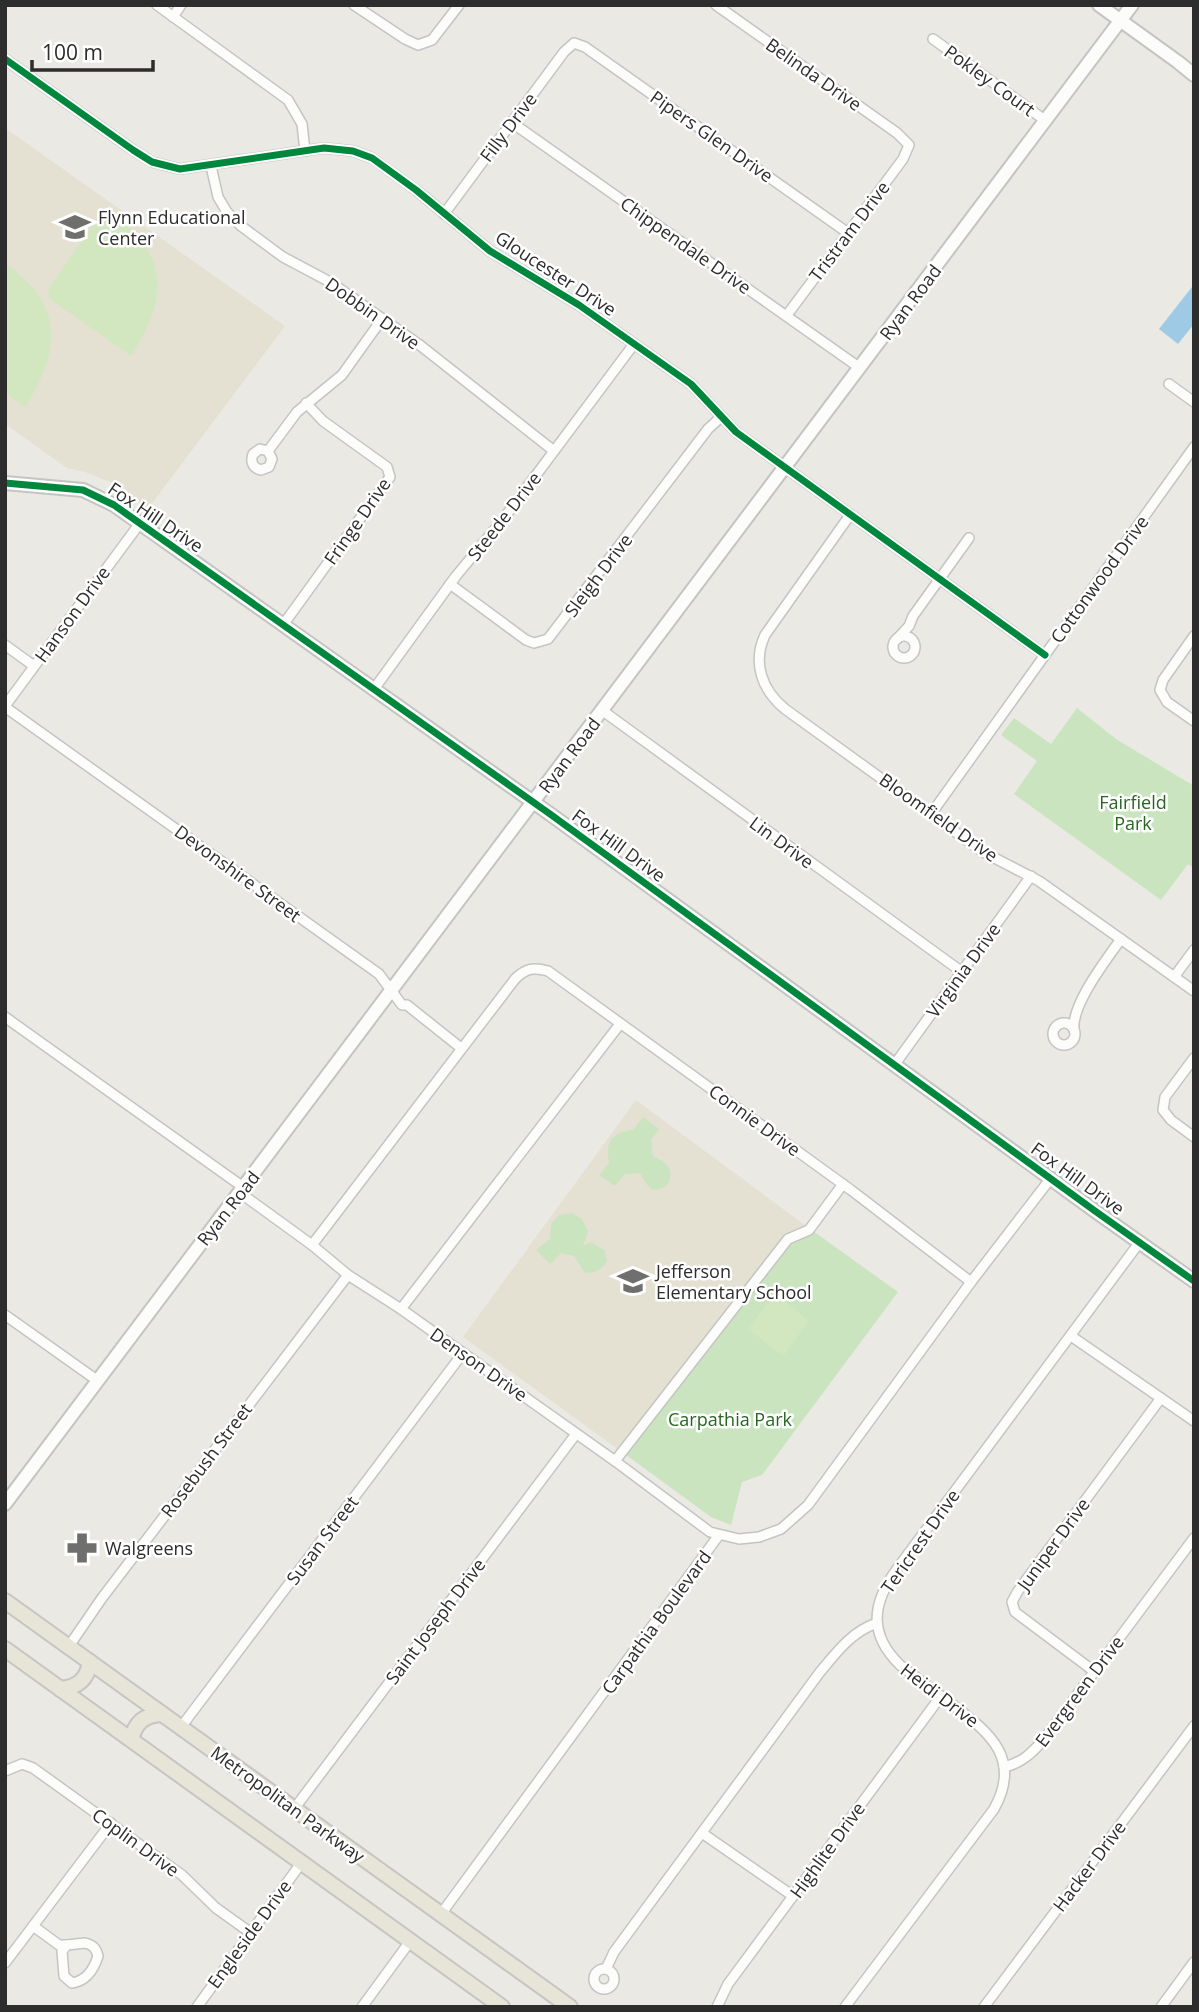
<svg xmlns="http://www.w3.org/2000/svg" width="1199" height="2012" font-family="'Open Sans',sans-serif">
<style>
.education{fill:#e4e1d3}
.green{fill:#cae4c0}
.pitch{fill:#d2e7bf}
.water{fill:#9ecae5}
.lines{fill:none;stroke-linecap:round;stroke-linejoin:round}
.street-casing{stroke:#c4c4c3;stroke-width:12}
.secondary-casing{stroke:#c4c4c3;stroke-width:16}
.primary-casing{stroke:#c6c5c3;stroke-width:18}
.street{stroke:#fcfcfb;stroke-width:9}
.secondary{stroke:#fcfcfb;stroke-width:12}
.primary{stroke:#e6e5d7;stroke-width:14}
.cycleway-casing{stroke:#fff;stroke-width:11}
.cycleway{stroke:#00873e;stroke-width:7}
.labels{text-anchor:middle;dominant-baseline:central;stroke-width:5;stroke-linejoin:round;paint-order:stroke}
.street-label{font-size:18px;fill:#2d2d2d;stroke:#fff}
.poi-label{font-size:18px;fill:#2d2d2d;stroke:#fff;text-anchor:start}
.park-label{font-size:18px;fill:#276621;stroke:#fff}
</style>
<rect width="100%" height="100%" fill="#eae9e4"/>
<g class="education">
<polygon points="5,128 285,326 148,509 113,483 85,472 67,468 5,424"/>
<polygon points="636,1100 806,1226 626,1455 463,1337"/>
</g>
<g class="green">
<polygon points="1077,708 1116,739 1194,786 1194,868 1188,864 1161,900 1014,794 1037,761 1001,735 1014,718 1051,744"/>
<path d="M643,1117L659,1129L651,1140L653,1156C666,1163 675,1168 668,1184C652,1197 647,1186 640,1173L625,1174L615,1186L599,1175L609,1163C605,1139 612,1134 634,1129Z"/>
<path d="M572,1213L582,1219L588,1232L583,1246L591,1242L605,1251L607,1261C601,1270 596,1273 585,1273L574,1256L561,1253L550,1264L536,1250L550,1239L551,1224L559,1215Z"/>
<polygon points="806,1226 898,1292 762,1475 742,1482 731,1525 711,1517 626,1455"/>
</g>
<g class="pitch">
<path d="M105,208C169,253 171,293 131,356L50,299L48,289Z"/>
<path d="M5,263C65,306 61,350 25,407L5,393Z"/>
<polygon points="775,1294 809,1321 783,1356 748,1329"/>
</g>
<polygon class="water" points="1192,287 1194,324 1178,344 1159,329"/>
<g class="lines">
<g class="street-casing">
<g id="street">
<polyline points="157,5 288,100 302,124 305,151"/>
<polyline points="354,5 405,39 418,45 432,40 459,5"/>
<polyline points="716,5 897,133 909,145 903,159 787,315"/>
<polyline points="173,17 181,5"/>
<polyline points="933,39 1046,121"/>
<polyline points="5,59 133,150 152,162 180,169 324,148 353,151 372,158 416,190 490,251 579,305 691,384 736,432 1045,655"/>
<polyline points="511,122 860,368"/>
<polyline points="211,166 218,197 227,212 241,226 283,257 330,282 421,346 554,451"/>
<polyline points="444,214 564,52 574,43 585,47 848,233"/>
<polyline points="1169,384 1194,402"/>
<path d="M268,451L272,459L269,467L261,470C253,468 250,462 253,454L260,449L268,451L297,412L342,375L382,319"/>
<path d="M850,515L765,635C752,663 762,690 785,709L983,852L1039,881L1194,991"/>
<polyline points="450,584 526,640 534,643 548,639 708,429 721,417"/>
<polyline points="283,625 390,477 387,467 323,421 306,403"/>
<polyline points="1194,636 1163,680 1160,690 1167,702 1194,721"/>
<circle cx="904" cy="647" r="11"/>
<polyline points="897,639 909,626 913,616 969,538"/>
<polyline points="5,645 34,666"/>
<polyline points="374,689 456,576 504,518 634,344"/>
<polyline points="5,706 140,523"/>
<polyline points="5,707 379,974 402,1005 407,1005 461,1048"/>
<polyline points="603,711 962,972"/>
<polyline points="931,814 1194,447"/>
<polyline points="1174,977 1194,950"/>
<polyline points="5,1017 243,1187"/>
<circle cx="1064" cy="1034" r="11"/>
<path d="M1074,1030C1071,1005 1106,960 1121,939"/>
<polyline points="1194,1058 1165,1097 1163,1110 1171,1120 1194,1137"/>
<polyline points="895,1064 1031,876"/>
<polyline points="239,1192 312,1245 348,1275 401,1309 615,1461 710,1532 739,1539 759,1537 781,1529 808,1505 971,1282 1051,1178"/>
<path d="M312,1245L515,979C526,968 534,967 548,971L851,1190L971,1282"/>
<polyline points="401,1309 620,1024"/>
<polyline points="5,1315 98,1381"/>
<polyline points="1071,1336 1194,1421"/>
<polyline points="615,1461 788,1239 809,1230 843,1184"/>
<polyline points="69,1646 102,1598 348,1275"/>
<polyline points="1095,1672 1015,1612 1012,1602 1018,1591 1161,1398"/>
<polyline points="181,1727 463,1353"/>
<path d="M1004,1767C1022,1763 1032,1753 1044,1739L1194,1538"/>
<polyline points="5,1771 22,1764 33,1768 182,1875 216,1908 251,1933"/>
<polyline points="294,1809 576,1434"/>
<polyline points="702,1833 793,1896"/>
<polyline points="441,1914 719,1535"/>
<polyline points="33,1926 59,1945 67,1945"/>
<path d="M85,1943C93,1945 96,1948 98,1956C94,1969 86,1981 72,1983L64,1976L62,1951L67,1945Z"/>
<polyline points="5,1963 111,1823"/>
<path d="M606,1969L614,1952L820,1672C837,1652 851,1632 877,1623"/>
<circle cx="604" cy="1979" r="10"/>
<polyline points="197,2007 302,1862"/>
<polyline points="362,2007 411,1940"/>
<polyline points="717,2007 728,1984 941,1696"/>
<path d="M845,2007L994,1809C1022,1759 990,1733 953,1705C935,1692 918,1679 900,1665C868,1634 872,1603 897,1569L1139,1243"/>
<polyline points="984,2007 1194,1726"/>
<polyline points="1161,2007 1194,1962"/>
</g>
</g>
<g class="secondary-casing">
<g id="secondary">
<polyline points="1099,5 1178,62 1194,75"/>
<polyline points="5,483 83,490 114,505 550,814 1095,1211 1194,1281"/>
<polyline points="5,1504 1132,5"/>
</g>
</g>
<g class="primary-casing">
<g id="primary">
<polyline points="5,1601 570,2007"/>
<polyline points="5,1649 502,2007"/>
<path d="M60,1689C78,1687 87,1680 90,1662"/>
<path d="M131,1739C136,1722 144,1715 162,1714"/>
</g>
</g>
<use href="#street" class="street"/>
<use href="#secondary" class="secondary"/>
<use href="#primary" class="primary"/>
<g class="cycleway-casing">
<g id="cycleway">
<polyline points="5,59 133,150 152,162 180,169 324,148 353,151 372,158 416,190 490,251 579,305 691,384 736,432 1045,655"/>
<polyline points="5,483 83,490 114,505 550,814 1095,1211 1194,1281"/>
</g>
</g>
<use href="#cycleway" class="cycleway"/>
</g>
<defs>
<g id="school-bare" transform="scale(2.415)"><path d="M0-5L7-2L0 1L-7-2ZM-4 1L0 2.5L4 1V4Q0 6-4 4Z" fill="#6f6f6d" stroke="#fff" stroke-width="2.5" paint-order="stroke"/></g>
<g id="pharmacy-bare" transform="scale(2.415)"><path d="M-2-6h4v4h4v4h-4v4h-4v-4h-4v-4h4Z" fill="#6f6f6d" stroke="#fff" stroke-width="2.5" paint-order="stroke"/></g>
</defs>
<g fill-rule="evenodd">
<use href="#school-bare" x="75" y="227"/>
<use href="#school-bare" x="633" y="1281"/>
<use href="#pharmacy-bare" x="82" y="1548"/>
</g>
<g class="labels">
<g class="street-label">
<text transform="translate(814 74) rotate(35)">Belinda Drive</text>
<text transform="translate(990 80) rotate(36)">Pokley Court</text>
<text transform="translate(508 127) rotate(-53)">Filly Drive</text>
<text transform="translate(712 136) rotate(35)">Pipers Glen Drive</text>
<text transform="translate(849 231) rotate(-53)">Tristram Drive</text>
<text transform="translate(686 245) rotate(35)">Chippendale Drive</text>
<text transform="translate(556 273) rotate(33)">Gloucester Drive</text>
<text transform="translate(910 302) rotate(-53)">Ryan Road</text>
<text transform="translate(373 313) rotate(35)">Dobbin Drive</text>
<text transform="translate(504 516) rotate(-52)">Steede Drive</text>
<text transform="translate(156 517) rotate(34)">Fox Hill Drive</text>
<text transform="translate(357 521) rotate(-55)">Fringe Drive</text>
<text transform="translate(598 575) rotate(-53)">Sleigh Drive</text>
<text transform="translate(1099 579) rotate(-54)">Cottonwood Drive</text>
<text transform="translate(72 614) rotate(-54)">Hanson Drive</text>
<text transform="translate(569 755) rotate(-53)">Ryan Road</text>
<text transform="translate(939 817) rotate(35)">Bloomfield Drive</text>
<text transform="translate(782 842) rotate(36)">Lin Drive</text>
<text transform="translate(619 845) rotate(36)">Fox Hill Drive</text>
<text transform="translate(238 873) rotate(36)">Devonshire Street</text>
<text transform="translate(963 970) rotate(-54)">Virginia Drive</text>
<text transform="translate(755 1120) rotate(36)">Connie Drive</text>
<text transform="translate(1078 1178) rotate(36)">Fox Hill Drive</text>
<text transform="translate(228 1208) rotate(-52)">Ryan Road</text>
<text transform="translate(479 1364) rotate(35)">Denson Drive</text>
<text transform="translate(206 1460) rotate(-53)">Rosebush Street</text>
<text transform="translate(322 1540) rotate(-53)">Susan Street</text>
<text transform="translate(920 1541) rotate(-55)">Tericrest Drive</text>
<text transform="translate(1053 1544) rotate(-54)">Juniper Drive</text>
<text transform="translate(435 1621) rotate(-53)">Saint Joseph Drive</text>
<text transform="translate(656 1622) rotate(-54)">Carpathia Boulevard</text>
<text transform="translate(1079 1691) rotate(-53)">Evergreen Drive</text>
<text transform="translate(940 1695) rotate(37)">Heidi Drive</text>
<text transform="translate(288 1804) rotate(36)">Metropolitan Parkway</text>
<text transform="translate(136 1842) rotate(36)">Coplin Drive</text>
<text transform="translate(827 1850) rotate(-54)">Highlite Drive</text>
<text transform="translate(1089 1866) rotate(-53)">Hacker Drive</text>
<text transform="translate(249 1934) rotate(-54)">Engleside Drive</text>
</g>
<g class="poi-label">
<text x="98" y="217">Flynn Educational<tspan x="98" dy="21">Center</tspan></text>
<text x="656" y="1271">Jefferson<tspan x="656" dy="21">Elementary School</tspan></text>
<text x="105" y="1548">Walgreens</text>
</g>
<g class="park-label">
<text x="1133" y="802">Fairfield<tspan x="1133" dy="21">Park</tspan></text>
<text x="730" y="1419">Carpathia Park</text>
</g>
</g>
<rect width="1199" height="2012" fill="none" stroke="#2d2d2d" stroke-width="14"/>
<path d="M32 60v10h121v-10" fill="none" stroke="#2d2d2d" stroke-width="3.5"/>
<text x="42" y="60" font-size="21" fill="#2d2d2d" stroke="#ffffff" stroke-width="5" paint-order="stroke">100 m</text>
</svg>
